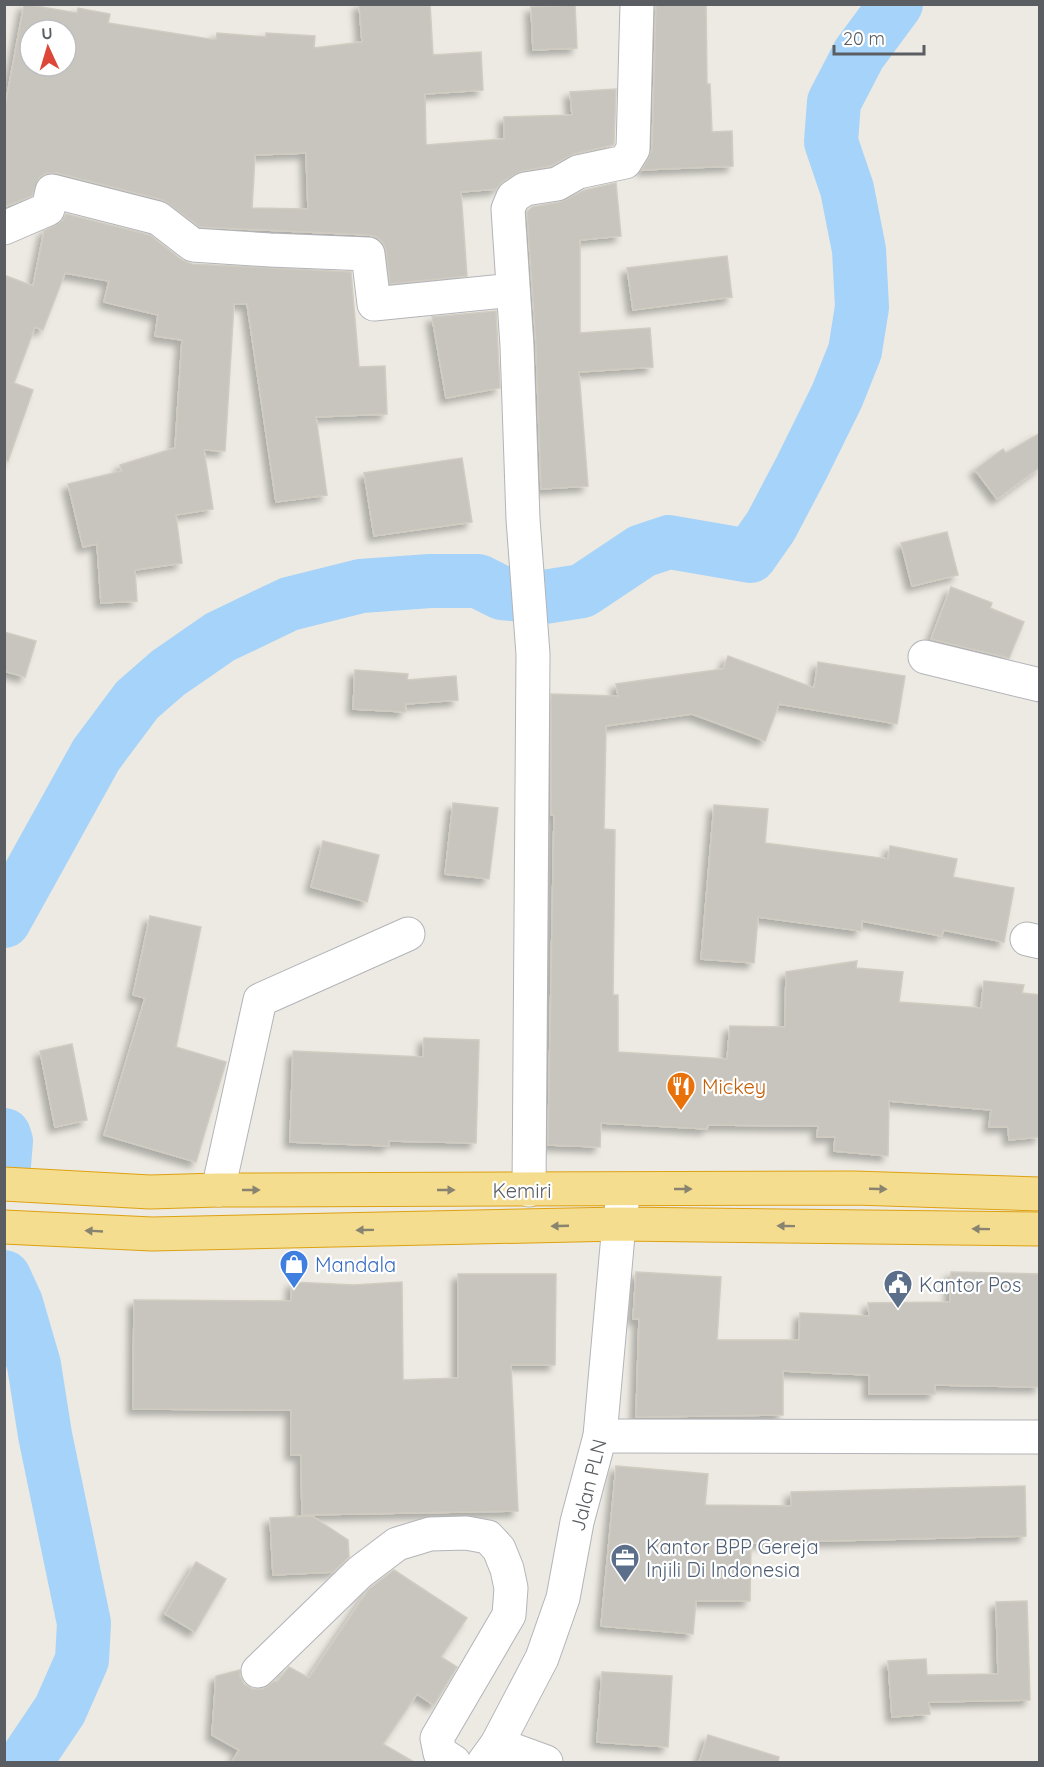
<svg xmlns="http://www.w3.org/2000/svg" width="1044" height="1767" font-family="Quicksand,sans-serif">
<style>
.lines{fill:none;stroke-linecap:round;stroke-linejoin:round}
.river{stroke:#a6d3f9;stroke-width:54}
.building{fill:#c8c5bf;stroke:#d0ccc1;stroke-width:1.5;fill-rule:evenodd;filter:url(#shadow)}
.minor-casing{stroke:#b3b4b9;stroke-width:35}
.highway-casing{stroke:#dea110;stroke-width:35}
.minor{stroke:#fff;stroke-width:33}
.highway{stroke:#f5dd90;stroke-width:33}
.oneway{fill:#888470}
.labels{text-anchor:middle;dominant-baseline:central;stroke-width:4.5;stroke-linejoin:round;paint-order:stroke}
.food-label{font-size:20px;fill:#c56008;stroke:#fff;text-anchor:start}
.street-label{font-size:20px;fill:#5a5e62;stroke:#fff}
.shop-label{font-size:20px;fill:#366cbe;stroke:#fff;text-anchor:start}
.service-label{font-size:20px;fill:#4e5e75;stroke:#fff;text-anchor:start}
</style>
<defs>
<filter id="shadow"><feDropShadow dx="-5.5" dy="5.5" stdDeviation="3" flood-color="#0004"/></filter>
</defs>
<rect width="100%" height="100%" fill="#eceae2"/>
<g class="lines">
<g class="river">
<polyline points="4,921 96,755 137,700 168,673 220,637 289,604 361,586 430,581 478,581 502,593 544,597 582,591 642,551 669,542 750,556 771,526 802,467 837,396 855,351 862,307 859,250 847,189 831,142 834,102 859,54 896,4"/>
<polyline points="4,1135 6,1141 4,1165"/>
<polyline points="4,1277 16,1303 34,1365 45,1435 84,1623 82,1660 60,1710 25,1762"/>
</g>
</g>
<g class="building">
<path d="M24,4L77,13L78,8L110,14L108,23L216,40L217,33L266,37V33L315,36L314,48L362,42L359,4H430L433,55L481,52L483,90L425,94L426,145L504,139V117L572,115L570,92L616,89L614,143L613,145L574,154L551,166L522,171L503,181L496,189L461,192L467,276L390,284L386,251L383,243L377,237L369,235L200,227L163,200L57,173H47L39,178L32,196L4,207V112ZM30,30H66V66H30ZM306,153L308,209L252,208L255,155Z"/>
<polygon points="656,4 706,4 707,84 710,84 712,132 732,131 733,166 642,170 652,150"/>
<polygon points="575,5 577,48 533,50 531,7"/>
<polygon points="616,183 621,236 580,240 580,333 650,328 653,367 579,372 588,486 541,489 536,345 527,212 532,207 560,202 585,190"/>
<polygon points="66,214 150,235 182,260 192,264 351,272 359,367 385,366 387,414 316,417 327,495 276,502 247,304 234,304 225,451 204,450 213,509 176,515 182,563 135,570 137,601 101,603 97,544 83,547 68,484 122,471 120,465 175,448 182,340 155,336 158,315 104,302 109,281 65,273 43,330 35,327 14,383 33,390 8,461 4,460 4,275 33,286 44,231 62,221"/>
<polygon points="727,256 732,297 633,310 627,268"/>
<polygon points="496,311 500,388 446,398 432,317"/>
<polygon points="1040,433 1040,467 997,499 975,470 1003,449 1006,453"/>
<polygon points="462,458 472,522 374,536 364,473"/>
<polygon points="947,532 958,575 912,586 901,543"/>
<polygon points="951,587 992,603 990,608 1024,622 1009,658 931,639"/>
<polygon points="4,632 36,641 25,677 4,671"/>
<polygon points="728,656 814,688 818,662 905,676 897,724 779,704 765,741 692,714 606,726 604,829 615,830 613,995 618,995 618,1052 727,1059 730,1026 785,1027 786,972 857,961 856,968 903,972 899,1002 981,1008 984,981 1024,985 1022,993 1040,995 1040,1137 1009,1140 1008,1127 989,1127 991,1110 889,1101 888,1156 834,1151 835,1137 817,1137 818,1126 708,1125 707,1129 601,1123 600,1147 548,1145 554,815 551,815 551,694 618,696 616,684 723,669"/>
<polygon points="355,670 408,674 407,680 456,676 458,700 406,704 405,712 353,709"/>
<polygon points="453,803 498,808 489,879 445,874"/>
<polygon points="714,805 768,809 765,843 888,859 890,846 957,859 953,877 1014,888 1004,942 943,930 942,936 862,921 861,931 758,917 754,963 701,959"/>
<polygon points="323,841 379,855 367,902 311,887"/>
<polygon points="150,916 201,927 176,1047 226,1062 196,1162 104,1135 145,998 133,995"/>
<polygon points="424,1038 479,1040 476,1143 389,1141 389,1146 290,1142 293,1051 423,1057"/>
<polygon points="72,1044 87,1120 55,1127 40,1051"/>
<polygon points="636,1272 721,1277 717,1340 799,1340 800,1313 869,1316 868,1303 950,1302 951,1272 1040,1274 1040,1387 935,1385 935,1394 869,1394 869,1375 783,1371 783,1415 636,1417 639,1319 633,1319"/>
<polygon points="458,1274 556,1274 555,1365 511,1365 518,1511 302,1515 301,1455 291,1455 291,1410 133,1409 134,1300 291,1301 292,1282 354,1285 402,1282 403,1380 458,1378"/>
<polygon points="616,1466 708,1474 705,1505 791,1506 791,1492 1025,1486 1026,1536 751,1543 750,1601 696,1601 693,1634 601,1626"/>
<polygon points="312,1516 348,1540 349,1557 333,1572 273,1575 270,1518"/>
<polygon points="196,1562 226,1579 195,1632 165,1614"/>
<polygon points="394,1570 467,1618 441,1657 457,1667 434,1705 417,1694 383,1744 414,1762 232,1762 239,1750 212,1735 216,1676 240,1670 240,1676 244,1684 253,1689 263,1689 275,1681 277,1682 289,1667 309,1678 368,1590"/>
<polygon points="1027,1601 1030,1700 929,1702 930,1714 892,1717 888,1661 926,1659 927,1675 998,1674 996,1602"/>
<polygon points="602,1672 672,1676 668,1747 597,1742"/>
<polygon points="708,1735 779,1757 778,1762 699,1762"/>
</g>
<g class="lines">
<g class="minor-casing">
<g id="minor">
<polyline points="4,228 48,209 52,191 158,218 193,245 270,250 368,254 374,304 513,290"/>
<polyline points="925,657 1040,685"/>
<polyline points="1027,939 1040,942"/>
<polyline points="218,1190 260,1000 408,934"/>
<polyline points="529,1190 533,654 523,519 517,346 508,209 513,197 525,189 557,184 578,172 625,162 633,149 637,4"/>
<polyline points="600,1436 1040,1437"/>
<polyline points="258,1671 360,1572 397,1544 430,1534 466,1533 488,1537 499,1549 507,1569 511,1588 509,1615 437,1738 440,1753 454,1762"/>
<polyline points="497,1744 546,1762"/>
<polyline points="484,1762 497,1744 542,1658 563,1598 577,1522 600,1436 619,1224 623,1198"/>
</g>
</g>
<g class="highway-casing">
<g id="highway">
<polyline points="4,1184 150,1192 218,1190 854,1188 1040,1194"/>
<polyline points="4,1227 152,1234 619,1224 1040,1229"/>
</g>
</g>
<use href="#minor" class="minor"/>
<use href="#highway" class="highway"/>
</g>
<defs><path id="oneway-solid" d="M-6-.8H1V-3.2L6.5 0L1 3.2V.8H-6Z" transform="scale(1.5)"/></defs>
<g class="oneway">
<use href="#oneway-solid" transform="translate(683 1189)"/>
<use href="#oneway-solid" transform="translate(878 1189) rotate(2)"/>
<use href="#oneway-solid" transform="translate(251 1190)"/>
<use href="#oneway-solid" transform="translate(446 1190)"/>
<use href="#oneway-solid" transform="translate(560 1226) rotate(178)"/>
<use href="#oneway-solid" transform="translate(786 1226) rotate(-179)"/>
<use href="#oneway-solid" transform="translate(981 1229) rotate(-179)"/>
<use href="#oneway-solid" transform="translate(365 1230) rotate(179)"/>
<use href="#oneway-solid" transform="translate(94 1231) rotate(-177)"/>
</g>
<defs>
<g id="restaurant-pin" transform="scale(1.5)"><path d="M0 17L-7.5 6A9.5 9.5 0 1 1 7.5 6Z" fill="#e8710a" stroke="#fff"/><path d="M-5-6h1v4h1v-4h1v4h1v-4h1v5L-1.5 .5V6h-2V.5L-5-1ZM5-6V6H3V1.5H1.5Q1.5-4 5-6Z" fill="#fff"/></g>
<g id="shop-pin" transform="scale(1.5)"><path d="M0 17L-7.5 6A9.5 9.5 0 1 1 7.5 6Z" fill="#3f7fe0" stroke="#fff"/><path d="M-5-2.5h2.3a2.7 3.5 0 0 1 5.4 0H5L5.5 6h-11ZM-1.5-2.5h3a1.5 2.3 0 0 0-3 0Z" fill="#fff"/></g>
<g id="civic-pin" transform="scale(1.5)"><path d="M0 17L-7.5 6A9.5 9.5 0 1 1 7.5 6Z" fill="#5c6f8a" stroke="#fff"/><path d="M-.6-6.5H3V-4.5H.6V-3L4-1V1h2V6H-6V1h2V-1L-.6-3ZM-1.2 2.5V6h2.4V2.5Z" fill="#fff"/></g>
<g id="office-pin" transform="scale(1.5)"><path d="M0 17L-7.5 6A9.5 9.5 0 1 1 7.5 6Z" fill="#5c6f8a" stroke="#fff"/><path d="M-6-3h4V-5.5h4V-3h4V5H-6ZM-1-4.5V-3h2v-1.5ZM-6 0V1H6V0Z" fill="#fff"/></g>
</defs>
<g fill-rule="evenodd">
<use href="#restaurant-pin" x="681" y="1086"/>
<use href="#shop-pin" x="294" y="1264"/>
<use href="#civic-pin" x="898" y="1284"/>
<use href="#office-pin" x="625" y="1558"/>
</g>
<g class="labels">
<g class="food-label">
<text x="702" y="1086">Mickey</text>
</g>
<g class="street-label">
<text x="522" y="1190">Kemiri</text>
<text transform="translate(588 1485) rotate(-76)">Jalan PLN</text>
</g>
<g class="shop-label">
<text x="315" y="1264">Mandala</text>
</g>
<g class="service-label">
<text x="919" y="1284">Kantor Pos</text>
<text x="646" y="1546">Kantor BPP Gereja<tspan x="646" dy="23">Injili Di Indonesia</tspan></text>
</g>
</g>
<rect width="1044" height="1767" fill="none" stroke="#5a5e62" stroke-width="12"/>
<g transform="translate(48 48) rotate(356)"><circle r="28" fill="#ffffff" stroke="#bdbfc0" stroke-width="1.5"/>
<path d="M0-4.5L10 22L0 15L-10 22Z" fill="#dc4738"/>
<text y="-9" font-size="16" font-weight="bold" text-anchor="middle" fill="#5a5e62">U</text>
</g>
<path d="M834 45v9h90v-9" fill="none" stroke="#5a5e62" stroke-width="3"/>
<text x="843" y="45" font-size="18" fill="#5a5e62" stroke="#ffffff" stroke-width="4.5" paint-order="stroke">20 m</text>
</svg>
